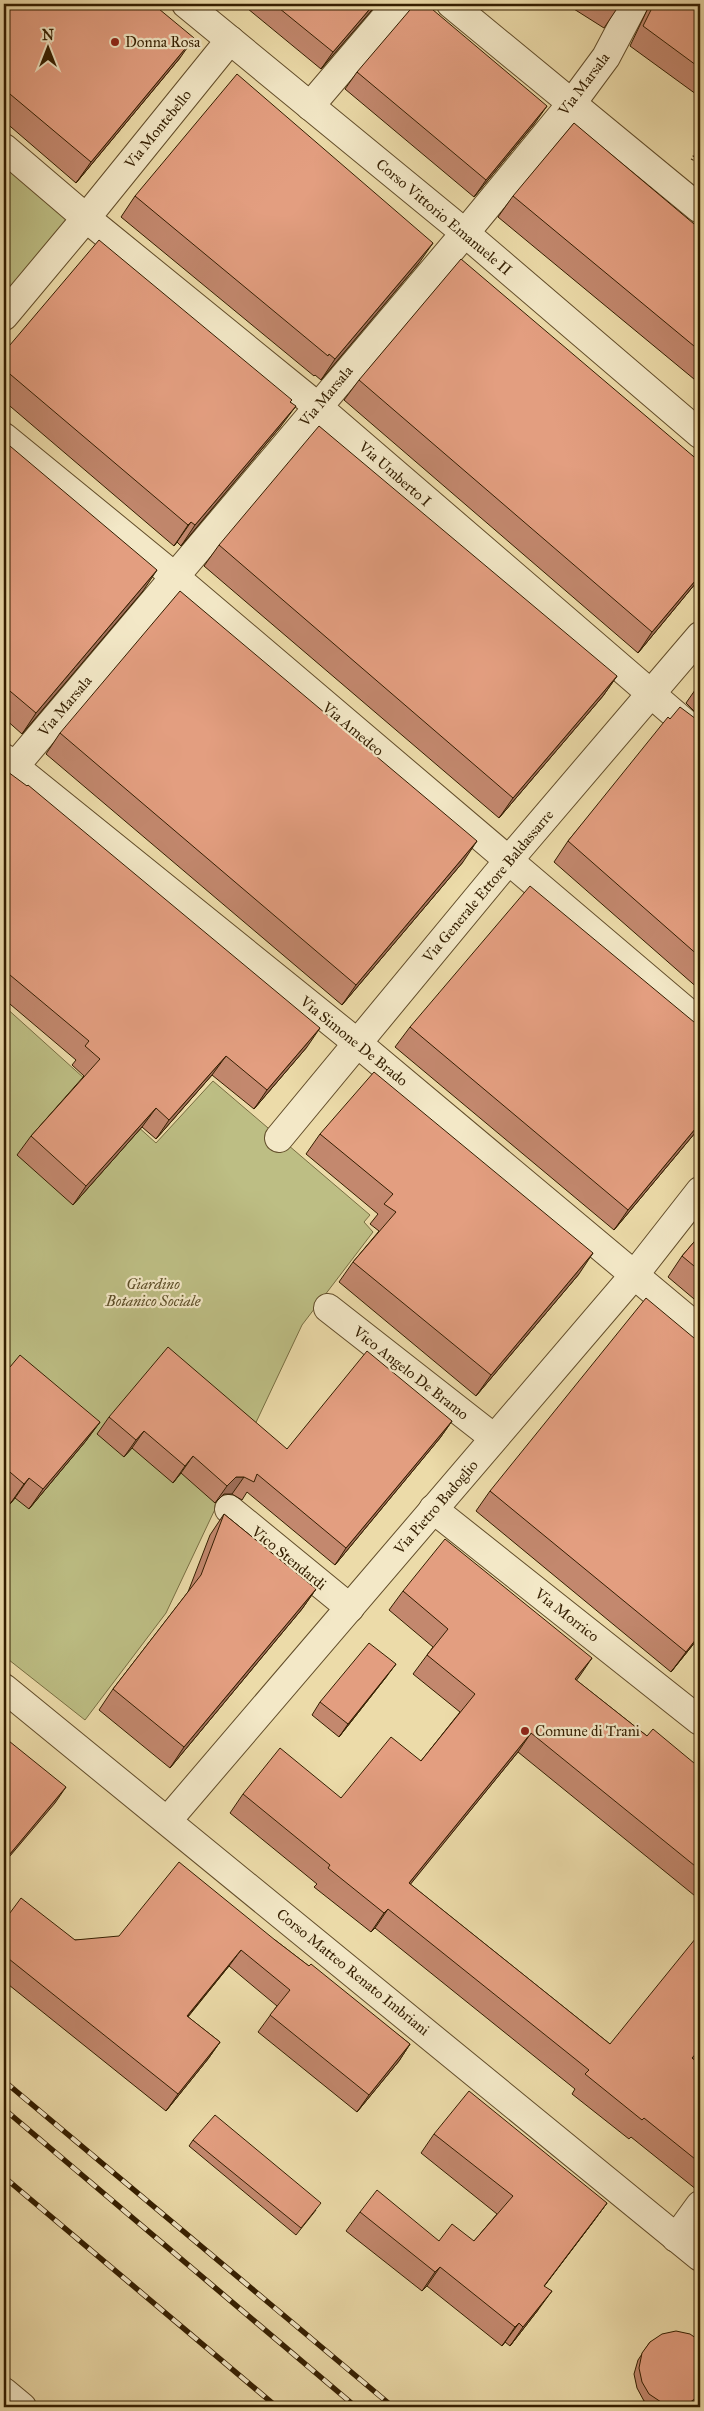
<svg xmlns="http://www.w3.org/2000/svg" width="704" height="2411" font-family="'IM FELL Great Primer',serif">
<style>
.green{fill:#bdbe84;stroke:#786e42}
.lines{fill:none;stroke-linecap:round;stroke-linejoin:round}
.minor-casing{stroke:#624d2a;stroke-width:30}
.path{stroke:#341e00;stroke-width:3;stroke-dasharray:1 2.5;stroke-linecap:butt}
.minor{stroke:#f3e8c7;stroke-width:28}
.rail-casing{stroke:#341e00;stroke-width:5.5}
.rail{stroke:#f3e8c7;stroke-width:4;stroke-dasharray:11;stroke-linecap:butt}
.wall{fill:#c3886e;stroke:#341e00}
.shaded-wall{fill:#9f6f5a;stroke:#341e00}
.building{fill:#e39e80;stroke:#341e00}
.poi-dot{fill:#8f2418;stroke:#f3e8c7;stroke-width:2}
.labels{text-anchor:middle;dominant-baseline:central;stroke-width:4.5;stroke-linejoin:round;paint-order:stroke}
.poi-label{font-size:15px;fill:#341e00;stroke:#f3e8c7;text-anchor:start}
.street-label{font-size:15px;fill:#341e00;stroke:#f3e8c7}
.park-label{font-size:15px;font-style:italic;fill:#5d4e28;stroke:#f3e8c7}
</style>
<rect width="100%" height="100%" fill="#ecdba9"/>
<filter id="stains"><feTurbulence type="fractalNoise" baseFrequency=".004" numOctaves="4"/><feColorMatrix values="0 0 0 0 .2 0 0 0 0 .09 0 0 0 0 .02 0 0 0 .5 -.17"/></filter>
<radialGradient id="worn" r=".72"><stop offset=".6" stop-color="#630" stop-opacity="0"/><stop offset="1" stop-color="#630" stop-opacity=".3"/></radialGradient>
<g class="green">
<polygon points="4,160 74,219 4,302"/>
<polygon points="4,1006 156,1143 213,1081 370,1215 364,1222 373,1232 302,1325 166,1613 85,1720 4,1656"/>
</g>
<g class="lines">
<g class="minor-casing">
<g id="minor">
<polyline points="186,4 465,233 700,434"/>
<polyline points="451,4 700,209"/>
<polyline points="230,40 86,218 317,406 700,736"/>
<polyline points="310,106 397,4"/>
<polyline points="4,148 86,218 4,316"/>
<polyline points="4,437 174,576 700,1023"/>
<polyline points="4,758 356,1042 700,1330"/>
<polyline points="4,779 465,233 572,103 606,57 634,4"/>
<polyline points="279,1138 508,861 700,636"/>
<polyline points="328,1308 494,1438"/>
<polyline points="229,1509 350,1608"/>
<polyline points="433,1509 700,1721"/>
<polyline points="4,1688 700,2257"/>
<polyline points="168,1820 635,1274 700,1191"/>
<polyline points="676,2238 700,2205"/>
<polyline points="4,2392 22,2407"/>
</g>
</g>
<polyline class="path" points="692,160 700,146"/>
<use href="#minor" class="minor"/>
<g class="rail-casing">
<g id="rail">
<polyline points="4,2081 393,2407"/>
<polyline points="4,2109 356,2407"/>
<polyline points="4,2177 277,2407"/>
</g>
</g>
<use href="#rail" class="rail"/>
</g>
<g class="wall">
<polygon points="4,4 180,58 76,183 4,121"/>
<polygon points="242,4 377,4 321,69"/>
<polygon points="566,4 620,4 604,28"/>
<polygon points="650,4 700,4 700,97 630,46"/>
<polygon points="357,72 535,123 474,197 345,89"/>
<polygon points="135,196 419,263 321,380 315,375 314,376 121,217"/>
<polygon points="513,196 700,229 700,384 498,217"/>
<polygon points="4,352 291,402 281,426 181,546 177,542 174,546 4,401"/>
<polygon points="359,380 700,462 700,578 638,653 344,400"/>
<polygon points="4,441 143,591 22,734 4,718"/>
<polygon points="219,545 617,676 603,696 499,818 204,566"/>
<polygon points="700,683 700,717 686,703"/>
<polygon points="670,719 700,722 700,990 554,862 568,841"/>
<polygon points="60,733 463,862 342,1005 46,754"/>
<polygon points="4,769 307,1047 254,1109 212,1075 156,1139 142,1127 73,1205 17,1155 31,1136 84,1076 72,1065 76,1060 4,999"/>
<polygon points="410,1027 700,1127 614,1230 395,1047"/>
<polygon points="320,1134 579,1274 476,1396 339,1282 353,1262 379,1231 370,1224 378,1214 306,1154"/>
<polygon points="700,1235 700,1304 668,1277 682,1256"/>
<polygon points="4,1362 10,1367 100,1422 85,1442 29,1509 15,1498 10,1504 4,1499"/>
<polygon points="109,1417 287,1449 452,1421 440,1438 335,1565 247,1492 242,1500 232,1494 224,1494 215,1503 181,1473 173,1483 132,1448 124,1457 97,1434"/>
<polygon points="490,1491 700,1636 671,1672 476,1511"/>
<polygon points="224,1514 316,1589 302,1609 170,1768 99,1710 113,1689 188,1592 210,1535"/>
<polygon points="403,1591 576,1680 647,1736 700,1768 700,1900 518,1752 410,1884 610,2044 693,2060 700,2065 700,2191 697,2190 631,2137 629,2139 572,2094 575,2089 375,1928 371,1932 314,1887 317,1884 230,1813 243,1794 341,1798 421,1761 460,1712 413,1674 433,1647 389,1610"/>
<polygon points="387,1676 339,1737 312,1715 320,1702"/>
<polygon points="4,1921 75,1940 275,1940 410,2044 399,2061 357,2112 258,2032 277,2006 229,1966 188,2017 220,2042 208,2059 166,2111 4,1981"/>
<polygon points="434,2134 607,2203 593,2222 544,2286 538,2310 510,2346 505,2342 502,2346 427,2286 422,2291 346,2231 360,2212 439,2241 474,2241 497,2214 421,2153"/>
<polygon points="193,2140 316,2210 296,2235 189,2146"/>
<polygon points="700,2341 700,2397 697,2401 688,2407 655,2407 644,2401 637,2388 634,2374 638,2360 650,2342"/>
</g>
<g class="shaded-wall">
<polygon points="374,4 377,4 321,69 333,52"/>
<polygon points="194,38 180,58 76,183 91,162"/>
<polygon points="547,106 535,123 474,197 486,180"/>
<polygon points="433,243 419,263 321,380 335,359"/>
<polygon points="296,406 281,426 181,546 195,525"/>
<polygon points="191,522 177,542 174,546 188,525"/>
<polygon points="157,570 143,591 22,734 36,713"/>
<polygon points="700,575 700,578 638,653 652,632"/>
<polygon points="617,676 603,696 499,818 513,798"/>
<polygon points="477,841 463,862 342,1005 356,985"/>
<polygon points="320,1028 307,1047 254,1109 267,1090"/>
<polygon points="226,1056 212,1075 156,1139 169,1120"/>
<polygon points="156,1108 142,1127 73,1205 86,1186"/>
<polygon points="700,1123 700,1127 614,1230 628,1210"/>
<polygon points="593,1253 579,1274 476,1396 491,1375"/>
<polygon points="452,1421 440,1438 335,1565 346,1548"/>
<polygon points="100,1422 85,1442 29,1509 43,1489"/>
<polygon points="144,1431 132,1448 124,1457 136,1440"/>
<polygon points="193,1456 181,1473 173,1483 185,1466"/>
<polygon points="236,1477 244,1477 232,1494 224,1494 215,1503 227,1486"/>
<polygon points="29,1478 15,1498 10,1504 24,1484"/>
<polygon points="316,1589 302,1609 170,1768 184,1747"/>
<polygon points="700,1634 700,1636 671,1672 686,1652"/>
<polygon points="592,1658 579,1677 562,1698 575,1679"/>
<polygon points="396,1664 387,1676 339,1737 348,1724"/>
<polygon points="531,1733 518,1752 396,1902 409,1883"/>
<polygon points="66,1787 55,1803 4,1863 4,1861"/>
<polygon points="388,1909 375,1928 371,1932 384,1913"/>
<polygon points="241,1950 229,1966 175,2032 187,2016"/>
<polygon points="220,2042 208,2059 166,2111 178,2094"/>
<polygon points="410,2044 399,2061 357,2112 369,2095"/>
<polygon points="700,2049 700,2051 679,2078 692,2058"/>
<polygon points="700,2186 700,2191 697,2190"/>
<polygon points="607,2203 593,2222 530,2305 544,2286"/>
<polygon points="440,2267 427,2286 422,2291 435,2272"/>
<polygon points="552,2291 538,2310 510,2346 523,2327"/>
<polygon points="519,2323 505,2342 502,2346 515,2327"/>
<polygon points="700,2395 697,2401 688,2407 657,2407 661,2402"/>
</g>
<g class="building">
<polygon points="4,4 153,4 194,38 91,162 4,89"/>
<polygon points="274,4 374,4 333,52"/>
<polygon points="415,4 426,4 547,106 486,180 357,72"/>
<polygon points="610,4 620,4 617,8"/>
<polygon points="654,4 700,4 700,68 643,26"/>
<polygon points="237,74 433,243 335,359 329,354 328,356 135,196"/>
<polygon points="574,123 700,229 700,351 513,196"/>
<polygon points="99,240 292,400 290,402 296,406 195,525 191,522 188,525 4,369 4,352"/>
<polygon points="461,259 700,462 700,575 652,632 359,380"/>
<polygon points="319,426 617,676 513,798 219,545"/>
<polygon points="4,441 157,570 36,713 4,686"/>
<polygon points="180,591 477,841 356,985 60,733"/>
<polygon points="680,707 700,722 700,957 568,841 668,717 670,719"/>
<polygon points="4,769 27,786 28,785 320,1028 267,1090 226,1056 169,1120 156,1108 86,1186 31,1136 100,1059 85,1046 89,1041 4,970 4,971"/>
<polygon points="530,886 700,1027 700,1123 628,1210 410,1027"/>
<polygon points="374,1072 593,1253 491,1375 353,1262 396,1212 384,1204 393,1194 320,1134"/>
<polygon points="700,1235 700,1271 682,1256"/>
<polygon points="646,1298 700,1343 700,1634 686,1652 490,1491"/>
<polygon points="168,1347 287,1449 367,1351 452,1421 346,1548 257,1474 254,1482 244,1477 236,1477 227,1486 193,1456 185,1466 144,1431 136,1440 109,1417"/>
<polygon points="20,1355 100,1422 43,1489 29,1478 24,1484 4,1467 4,1362 10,1367"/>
<polygon points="224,1514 316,1589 184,1747 113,1689 201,1575"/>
<polygon points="445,1539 592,1658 575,1679 647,1736 653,1729 700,1768 700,1870 531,1733 409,1883 610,2044 700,1933 700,2049 692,2058 700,2065 700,2163 644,2118 642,2120 585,2074 589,2070 388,1909 384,1913 328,1868 330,1865 243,1794 280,1748 341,1798 391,1737 421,1761 475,1694 427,1655 448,1629 403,1591"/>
<polygon points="369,1643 396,1664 348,1724 320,1702"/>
<polygon points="4,1737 66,1787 4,1861"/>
<polygon points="179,1862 275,1940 309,1966 311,1964 410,2044 369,2095 270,2015 290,1990 241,1950 187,2016 220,2042 178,2094 4,1955 4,1921 21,1898 75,1940 119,1936"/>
<polygon points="469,2091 607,2203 544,2286 552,2291 523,2327 519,2323 515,2327 440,2267 435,2272 360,2212 377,2190 439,2241 452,2224 474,2241 513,2196 434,2134"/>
<polygon points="215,2115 321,2203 301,2228 193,2140"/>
<polygon points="676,2331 690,2334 700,2341 700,2395 689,2403 675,2405 661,2402 649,2394 642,2382 639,2368 642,2353 650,2342 662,2334"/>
</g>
<g class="poi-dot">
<circle cx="115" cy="42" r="5"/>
<circle cx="525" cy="1731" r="5"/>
</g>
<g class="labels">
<g class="poi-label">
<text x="125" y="42">Donna Rosa</text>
<text x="535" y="1731">Comune di Trani</text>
</g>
<g class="street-label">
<text transform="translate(584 84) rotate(-53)">Via Marsala</text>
<text transform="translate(158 129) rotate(-51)">Via Montebello</text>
<text transform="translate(444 217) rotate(40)">Corso Vittorio Emanuele II</text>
<text transform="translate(326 396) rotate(-50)">Via Marsala</text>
<text transform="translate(395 474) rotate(41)">Via Umberto I</text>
<text transform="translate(65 706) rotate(-50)">Via Marsala</text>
<text transform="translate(353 729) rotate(40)">Via Amedeo</text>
<text transform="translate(488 886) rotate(-50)">Via Generale Ettore Baldassarre</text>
<text transform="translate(354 1041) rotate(39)">Via Simone De Brado</text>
<text transform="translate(411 1373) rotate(38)">Vico Angelo De Bramo</text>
<text transform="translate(436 1507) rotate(-49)">Via Pietro Badoglio</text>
<text transform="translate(289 1558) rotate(39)">Vico Stendardi</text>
<text transform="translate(567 1615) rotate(38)">Via Morrico</text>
<text transform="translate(353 1972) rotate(39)">Corso Matteo Renato Imbriani</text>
</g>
<g class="park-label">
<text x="153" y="1284">Giardino<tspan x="153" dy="17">Botanico Sociale</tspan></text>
</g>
</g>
<rect width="704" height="2411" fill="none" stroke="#ecdba9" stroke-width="20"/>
<rect x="5" y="5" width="694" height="2401" fill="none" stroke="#341e00" stroke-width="2.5"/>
<rect x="10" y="10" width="684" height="2391" fill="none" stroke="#341e00"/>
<g transform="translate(48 48)" stroke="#f3e8c7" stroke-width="4" paint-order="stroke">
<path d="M0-4L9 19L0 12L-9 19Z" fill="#341e00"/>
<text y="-8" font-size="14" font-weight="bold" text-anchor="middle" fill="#341e00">N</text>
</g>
<rect width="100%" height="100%" filter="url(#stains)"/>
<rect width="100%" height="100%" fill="url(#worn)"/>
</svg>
